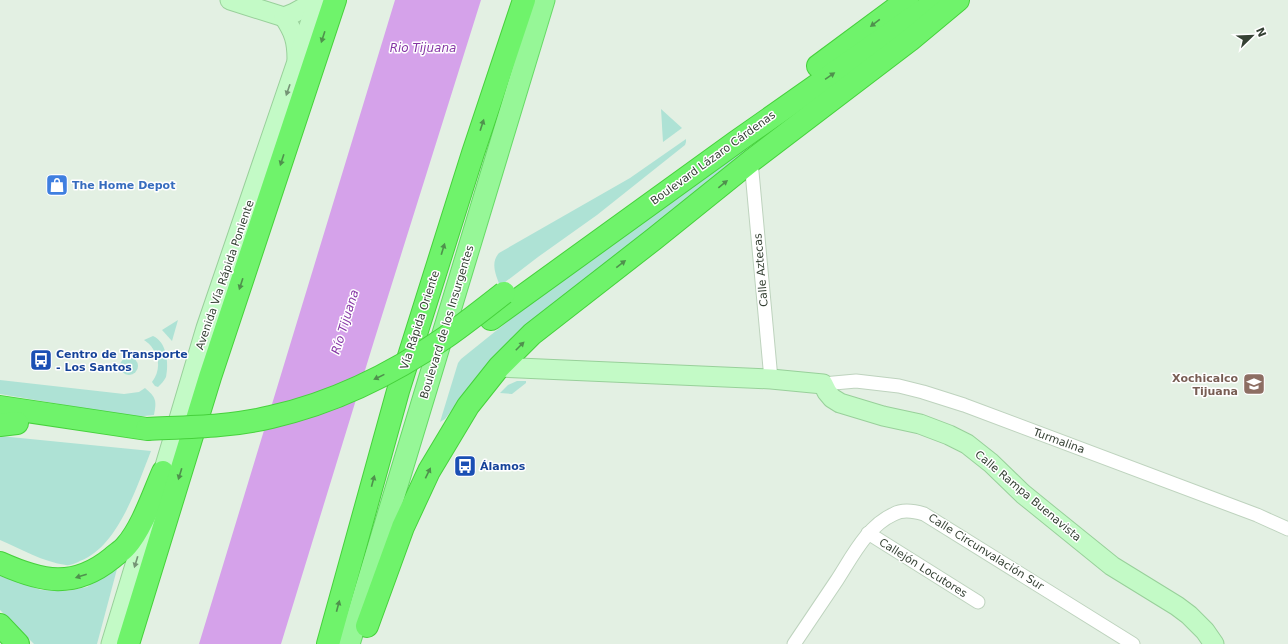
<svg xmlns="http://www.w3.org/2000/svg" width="1288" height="644" font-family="'DejaVu Sans',sans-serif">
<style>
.green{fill:#aee2d5}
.water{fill:#d5a2ea}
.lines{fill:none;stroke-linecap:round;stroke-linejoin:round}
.street-casing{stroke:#bed3be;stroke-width:15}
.secondary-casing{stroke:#98d09a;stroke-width:21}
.primary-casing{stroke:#67da67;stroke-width:23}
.highway-casing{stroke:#46d13c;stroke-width:24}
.street{stroke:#fff;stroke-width:13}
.secondary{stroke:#c3fac6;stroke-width:19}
.primary{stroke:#96f797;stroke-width:21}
.highway{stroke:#6ff36b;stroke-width:22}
.highway-bridge-casing{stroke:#46d13c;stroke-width:24;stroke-linecap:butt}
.highway-bridge{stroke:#6ff36b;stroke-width:22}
.oneway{fill:#4f914d}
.oneway2{fill:#759476}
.labels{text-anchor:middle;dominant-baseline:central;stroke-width:3;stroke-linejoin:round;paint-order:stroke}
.street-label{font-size:11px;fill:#354134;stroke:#fff}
.shop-label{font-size:11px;font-weight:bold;fill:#366cbe;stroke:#fff;text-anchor:start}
.transit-label{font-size:11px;font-weight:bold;fill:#164399;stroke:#fff;text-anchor:start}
.education-label{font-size:11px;font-weight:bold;fill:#785e54;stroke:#fff;text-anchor:end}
.water-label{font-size:12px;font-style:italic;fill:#8636a5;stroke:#fff}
</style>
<rect width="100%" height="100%" fill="#e3f0e3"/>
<g class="green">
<polygon points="661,109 682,128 663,142"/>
<path d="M686,139V142L685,145L597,215L538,257L500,286C496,275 490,263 499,253L630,178Z"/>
<polygon points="757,139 737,159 509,342 482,370 445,419 440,422 458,363 461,359 507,322 690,180"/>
<polygon points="178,320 172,341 162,330"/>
<path d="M153,336C167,342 169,364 166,377C164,381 161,384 158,387L155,386L152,382C160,372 160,358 153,349C151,345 147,342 144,340Z"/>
<circle cx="129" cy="366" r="9"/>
<path d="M0,380L124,394L139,392L145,388C156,397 157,401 154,415L135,417L0,394Z"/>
<polygon points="517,381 526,381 526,383 512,394 500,393 508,385"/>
<path d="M0,436L151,451C137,486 118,547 80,561C76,563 70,566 66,565C43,562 21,549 0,540Z"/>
<polygon points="117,569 97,644 34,644 0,610 0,576 41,590 67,591 87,587"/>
</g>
<polygon class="water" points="395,0 481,0 374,341 281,644 199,644"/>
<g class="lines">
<g class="street-casing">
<g id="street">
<polyline points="751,161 771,379"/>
<polyline points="823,384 856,381 899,386 923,392 964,405 1257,515 1288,529"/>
<polyline points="868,533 978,602"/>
<path d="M794,644C808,623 822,602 837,580C852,557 867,526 894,514C903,509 914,511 924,514L1133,644"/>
</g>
</g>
<g class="secondary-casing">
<g id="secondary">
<polyline points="230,0 284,17 294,13 305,7 315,0"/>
<path d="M284,17C294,32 297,41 297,59"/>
<polyline points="499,367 771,379 823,384 827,392 832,398 840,403 883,416 920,424 949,435 967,444 991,463 1023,494 1112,566 1177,606 1189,615 1205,631 1214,644"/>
<polyline points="159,486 206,328 318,0"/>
<polyline points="111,644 149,519"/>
</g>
</g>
<g class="primary-casing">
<polyline id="primary" points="349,644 544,0"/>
</g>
<g class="highway-casing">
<g id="highway">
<polyline points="818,66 907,0"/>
<polyline points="491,319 736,142 938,0"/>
<polyline points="0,407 147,429"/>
<polyline points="0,425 17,423"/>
<path d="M0,563C42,582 74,589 112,558C116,554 122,551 126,546C142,528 153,495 163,472"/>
<polyline points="0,625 18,644"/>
<polyline points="367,626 403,527 429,471 468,406 499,367 532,334 654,239 751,161 910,40 958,0"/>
<polyline points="128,644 210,377 335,0"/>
<polyline points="328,644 398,391 473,153 524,0"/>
</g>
</g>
<use href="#street" class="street"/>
<use href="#secondary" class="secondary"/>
<use href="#primary" class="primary"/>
<use href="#highway" class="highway"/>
<g class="highway-bridge-casing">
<path id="highway-bridge" d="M147,429C188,427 230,427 271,417C333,403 394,373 446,337C466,323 485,308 504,293"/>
</g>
<use href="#highway-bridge" class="highway-bridge"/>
</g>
<defs><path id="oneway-solid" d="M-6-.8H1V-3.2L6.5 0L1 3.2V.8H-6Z"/></defs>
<g class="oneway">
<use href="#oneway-solid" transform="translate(875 23) rotate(143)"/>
<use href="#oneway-solid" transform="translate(323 37) rotate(108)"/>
<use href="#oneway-solid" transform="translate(830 76) rotate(-35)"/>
<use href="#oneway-solid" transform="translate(482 125) rotate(-72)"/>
<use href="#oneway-solid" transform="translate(282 160) rotate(108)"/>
<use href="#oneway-solid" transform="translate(723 184) rotate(-39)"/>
<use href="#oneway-solid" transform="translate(443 249) rotate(-73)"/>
<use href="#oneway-solid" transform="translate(621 264) rotate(-38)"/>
<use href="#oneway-solid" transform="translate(241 284) rotate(108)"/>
<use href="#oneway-solid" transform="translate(520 346) rotate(-45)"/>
<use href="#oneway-solid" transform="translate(379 377) rotate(154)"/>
<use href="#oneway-solid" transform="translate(428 473) rotate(-64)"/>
<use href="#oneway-solid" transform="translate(180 474) rotate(107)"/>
<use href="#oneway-solid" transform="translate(373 481) rotate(-75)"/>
<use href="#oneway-solid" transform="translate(81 576) rotate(163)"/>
<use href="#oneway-solid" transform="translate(338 606) rotate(-75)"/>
</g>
<g class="oneway2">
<use href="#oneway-solid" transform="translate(288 90) rotate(109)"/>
<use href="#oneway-solid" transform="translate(136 562) rotate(107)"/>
</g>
<defs>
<g id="shop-square" transform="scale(1.15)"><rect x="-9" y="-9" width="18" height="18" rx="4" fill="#3f7fe0" stroke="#fff"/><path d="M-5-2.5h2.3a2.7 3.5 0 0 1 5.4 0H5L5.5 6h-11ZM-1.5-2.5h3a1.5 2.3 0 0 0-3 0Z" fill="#fff"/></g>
<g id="bus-square" transform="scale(1.15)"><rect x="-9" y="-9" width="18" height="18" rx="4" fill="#1a4fb4" stroke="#fff"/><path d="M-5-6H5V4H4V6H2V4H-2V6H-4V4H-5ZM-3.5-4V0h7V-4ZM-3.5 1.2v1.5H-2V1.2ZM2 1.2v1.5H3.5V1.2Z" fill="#fff"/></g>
<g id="university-square" transform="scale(1.15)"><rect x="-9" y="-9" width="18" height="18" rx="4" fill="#8d6e63" stroke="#fff"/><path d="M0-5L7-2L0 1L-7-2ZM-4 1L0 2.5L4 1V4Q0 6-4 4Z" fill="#fff"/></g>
</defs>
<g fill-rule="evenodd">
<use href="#shop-square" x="57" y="185"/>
<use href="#bus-square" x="41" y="360"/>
<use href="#university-square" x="1254" y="384"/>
<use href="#bus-square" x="465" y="466"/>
</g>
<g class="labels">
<g class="street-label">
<text transform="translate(713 158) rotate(-36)">Boulevard Lázaro Cárdenas</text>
<text transform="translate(761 270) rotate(-95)">Calle Aztecas</text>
<text transform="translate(225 275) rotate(-71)">Avenida Vía Rápida Poniente</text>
<text transform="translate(420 320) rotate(-72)">Vía Rápida Oriente</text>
<text transform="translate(447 322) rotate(-73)">Boulevard de los Insurgentes</text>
<text transform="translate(1059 441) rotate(20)">Turmalina</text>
<text transform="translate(1028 496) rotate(40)">Calle Rampa Buenavista</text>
<text transform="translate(986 552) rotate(32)">Calle Circunvalación Sur</text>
<text transform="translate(923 568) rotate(32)">Callejón Locutores</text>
</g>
<g class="shop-label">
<text x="72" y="185">The Home Depot</text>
</g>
<g class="transit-label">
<text x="56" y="354">Centro de Transporte<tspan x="56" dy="13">- Los Santos</tspan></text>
<text x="480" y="466">Álamos</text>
</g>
<g class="education-label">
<text x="1238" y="378">Xochicalco<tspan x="1238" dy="13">Tijuana</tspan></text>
</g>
<g class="water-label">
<text x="423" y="48">Rio Tijuana</text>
<text transform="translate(345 322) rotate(-73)">Río Tijuana</text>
</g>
</g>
<g transform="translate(1252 36) rotate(67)" stroke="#ffffff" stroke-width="3" paint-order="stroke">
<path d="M0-3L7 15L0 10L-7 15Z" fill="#354134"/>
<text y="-6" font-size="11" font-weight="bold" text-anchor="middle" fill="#354134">N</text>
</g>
</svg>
